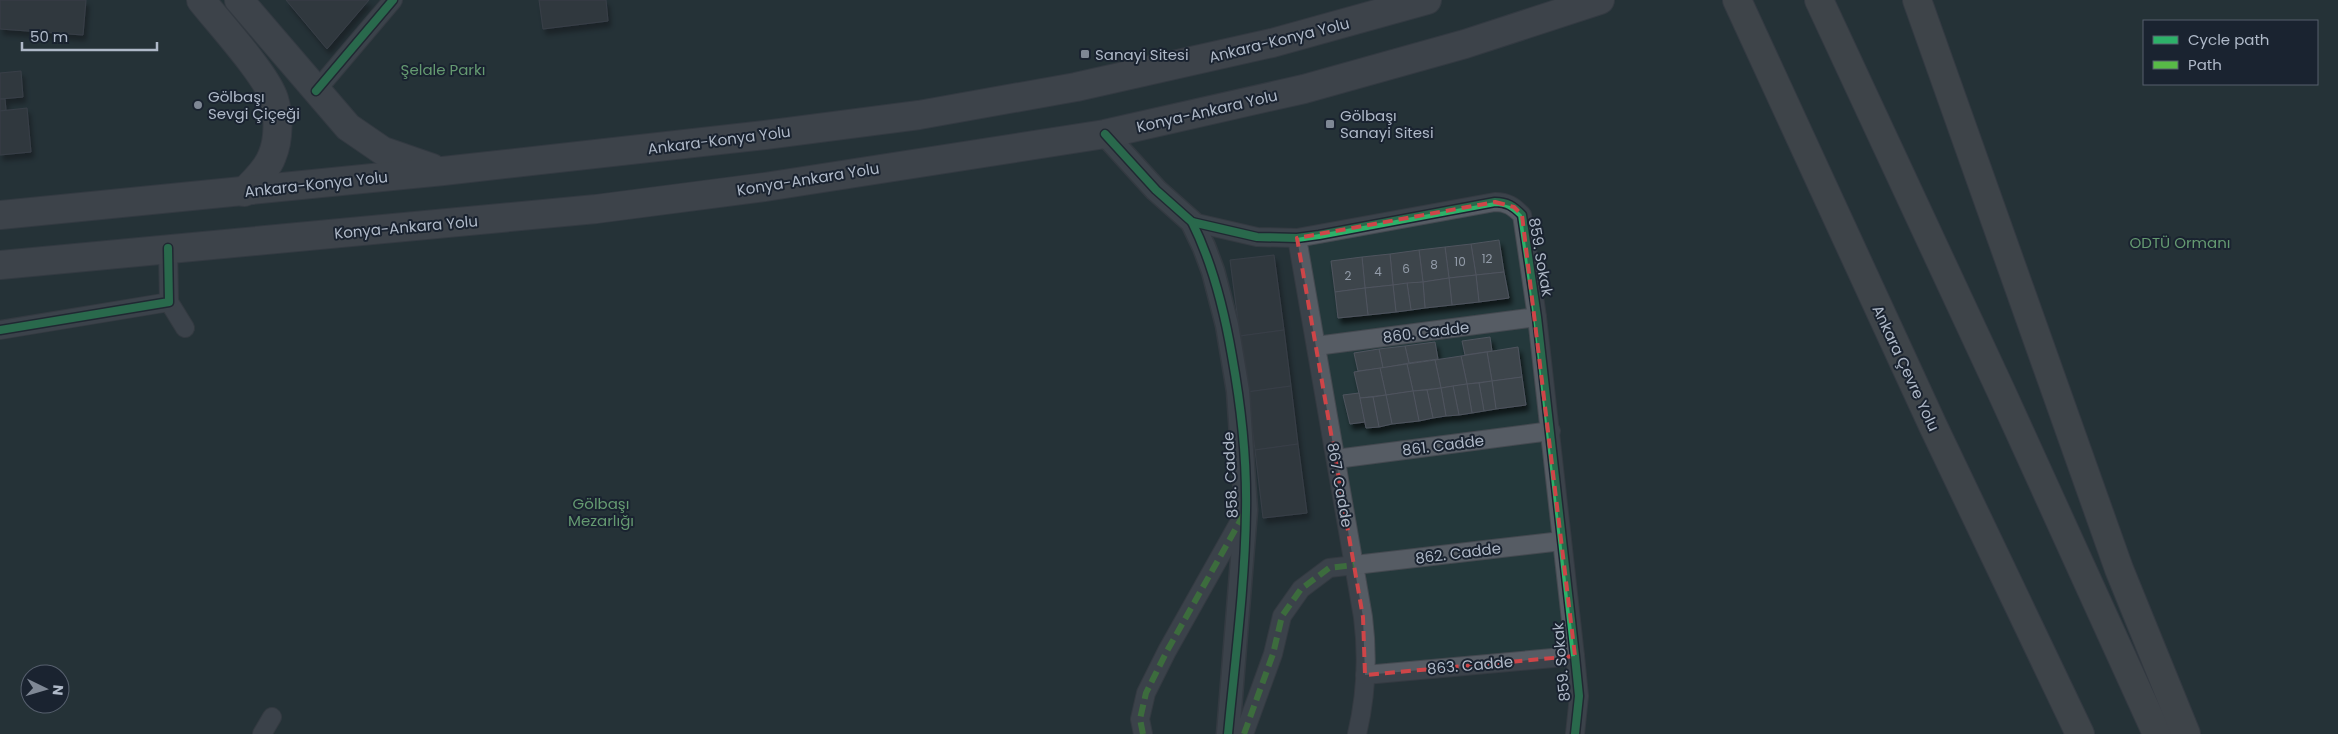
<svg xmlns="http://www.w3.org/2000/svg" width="2338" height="734" font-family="Poppins,sans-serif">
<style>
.green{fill:#24383b;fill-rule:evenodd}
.building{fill:#3e444b;stroke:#4e545e;filter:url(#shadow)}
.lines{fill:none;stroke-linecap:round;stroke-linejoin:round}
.minor-casing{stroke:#444950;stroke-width:20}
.tertiary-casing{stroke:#444950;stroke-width:25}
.trunk-casing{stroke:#434951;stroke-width:30}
.motorway-casing{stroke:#434951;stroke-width:30}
.minor{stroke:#565c64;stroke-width:18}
.tertiary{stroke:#565c64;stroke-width:22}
.trunk{stroke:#5a5e64;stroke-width:28}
.motorway{stroke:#5c5f63;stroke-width:28}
.quiet{stroke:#58b947;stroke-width:6;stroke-dasharray:12 6;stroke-linecap:butt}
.cycleway-casing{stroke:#1a2330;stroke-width:11}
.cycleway{stroke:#2db169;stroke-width:8}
.marked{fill:none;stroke:#ce4548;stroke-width:4;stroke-dasharray:10 6;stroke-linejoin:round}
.poi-dot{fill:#7f8895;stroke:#1a2330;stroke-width:2}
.labels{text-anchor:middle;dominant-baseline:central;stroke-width:4;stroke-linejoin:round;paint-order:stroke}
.number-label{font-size:12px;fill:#939ca9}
.street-label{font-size:15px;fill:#afb9c8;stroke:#1a2330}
.poi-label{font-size:15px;fill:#afb9c8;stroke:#1a2330;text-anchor:start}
.park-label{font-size:15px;fill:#659a71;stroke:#1a2330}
</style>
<defs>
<filter id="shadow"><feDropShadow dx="3" dy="5.5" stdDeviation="2.5" flood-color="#0009"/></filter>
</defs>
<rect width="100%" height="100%" fill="#272d35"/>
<path class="green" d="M0,0H2338V734H0ZM2144,21H2317V84H2144ZM30,674H60V704H30Z"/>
<g class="building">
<polygon points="0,0 86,0 83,35 0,29"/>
<polygon points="286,0 369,0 327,49"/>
<polygon points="539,0 606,0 608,21 543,29"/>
<polygon points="21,71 23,97 0,99 0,73"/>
<polygon points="0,99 5,99 6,110 0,111"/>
<polygon points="27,108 31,152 0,155 0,111"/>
<polygon points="1499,240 1504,272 1476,275 1471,244"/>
<polygon points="1471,244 1476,275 1449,278 1445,247"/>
<polygon points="1445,247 1449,278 1423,282 1419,250"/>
<polygon points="1419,250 1423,282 1393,285 1390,254"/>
<polygon points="1390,254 1393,285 1365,288 1362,257"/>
<polygon points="1274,255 1284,330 1240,336 1230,260"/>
<polygon points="1362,257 1365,288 1335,292 1331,261"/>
<polygon points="1504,272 1509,298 1479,302 1476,275"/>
<polygon points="1476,275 1479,302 1452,305 1449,278"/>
<polygon points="1449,278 1452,305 1425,308 1423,282"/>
<polygon points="1423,282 1425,308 1411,310 1407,283"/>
<polygon points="1407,283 1411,310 1396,312 1393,285"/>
<polygon points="1393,285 1396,312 1368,315 1365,288"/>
<polygon points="1365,288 1368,315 1338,318 1335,292"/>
<polygon points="1284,330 1291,386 1247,392 1240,336"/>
<polygon points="1490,337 1492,351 1465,355 1462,341"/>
<polygon points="1435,342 1438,359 1409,363 1405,346"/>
<polygon points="1405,346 1409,363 1383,368 1379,349"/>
<polygon points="1518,347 1522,377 1492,381 1487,352"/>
<polygon points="1379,349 1383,368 1358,371 1354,353"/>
<polygon points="1487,352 1492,381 1467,384 1461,356"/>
<polygon points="1461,356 1467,384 1441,388 1435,360"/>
<polygon points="1435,360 1441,388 1413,391 1407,364"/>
<polygon points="1407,364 1413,391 1386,395 1380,368"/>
<polygon points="1380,368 1386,395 1360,398 1354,372"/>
<polygon points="1522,377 1526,405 1496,409 1492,381"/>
<polygon points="1492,381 1496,409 1484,411 1479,383"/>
<polygon points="1479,383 1484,411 1472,413 1467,384"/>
<polygon points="1467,384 1472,413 1459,415 1453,386"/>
<polygon points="1291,386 1298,444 1255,450 1247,392"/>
<polygon points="1453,386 1459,415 1446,416 1441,388"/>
<polygon points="1441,388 1446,416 1433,418 1427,390"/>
<polygon points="1427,390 1433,418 1419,421 1413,391"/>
<polygon points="1413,391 1419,421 1392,424 1386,395"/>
<polygon points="1359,393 1365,422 1350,424 1343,395"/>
<polygon points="1386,395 1392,424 1379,427 1373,397"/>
<polygon points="1373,397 1379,427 1366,428 1360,398"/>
<polygon points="1298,444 1307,513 1263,518 1255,450"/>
</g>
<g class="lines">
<g class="minor-casing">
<g id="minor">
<polyline points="316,91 393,0"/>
<path d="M1192,222L1257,237L1297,238L1495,202C1507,202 1513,206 1522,215L1537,317L1575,656L1579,696L1575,734"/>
<path d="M1297,238L1363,617C1368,656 1366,696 1357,734"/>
<polyline points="169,302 185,328"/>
<polyline points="0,330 169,302 168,248"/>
<polyline points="1316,346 1537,317"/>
<polyline points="1336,459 1551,431"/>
<polyline points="1365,675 1575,656"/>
<polyline points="262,734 272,717"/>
<polyline points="1143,734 1140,719 1146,693 1167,651 1245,512"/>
<polyline points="1244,734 1273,654 1282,616 1301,589 1329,568 1562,541"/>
</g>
</g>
<g class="tertiary-casing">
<polyline id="tertiary" points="1105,134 1156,190 1192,222 1204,247 1213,271 1227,325 1238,391 1246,510 1228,734"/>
</g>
<g class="trunk-casing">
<g id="trunk">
<path d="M201,0C219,23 266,74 274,99C279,115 279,140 272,156C267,170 254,181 244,192"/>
<polyline points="239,0 348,127 383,151 432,168"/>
<polyline points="0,215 443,171 765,135 919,115 1076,87 1272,43 1427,0"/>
<polyline points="0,265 596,209 765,187 1105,134 1304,89 1465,44 1600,0"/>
</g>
</g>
<g class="motorway-casing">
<g id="motorway">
<polyline points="1737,0 1934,428 2080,734"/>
<polyline points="1819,0 2001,391 2157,734"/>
<polyline points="1917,0 2119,569 2186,734"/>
</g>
</g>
<use href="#minor" class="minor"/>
<use href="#tertiary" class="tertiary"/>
<use href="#trunk" class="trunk"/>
<use href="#motorway" class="motorway"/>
<g class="quiet">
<polyline points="1143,734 1140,719 1146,693 1167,651 1244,514"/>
<polyline points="1244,734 1273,654 1282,616 1301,589 1329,568 1354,565"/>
</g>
<g class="cycleway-casing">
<g id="cycleway">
<polyline points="316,91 393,0"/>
<path d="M1105,134L1156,190L1192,222L1257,237L1297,238L1319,235L1495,202C1507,202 1513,206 1522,215L1537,317L1575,656L1579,696L1575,734"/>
<path d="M1192,222C1213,264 1224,309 1232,356C1241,406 1247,459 1246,511C1245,585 1235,660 1228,734"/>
<polyline points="0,330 169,302 168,248"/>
</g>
</g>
<use href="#cycleway" class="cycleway"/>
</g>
<path d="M0 0H2338V734H0ZM1495,202L1514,207L1522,215L1575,656L1365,675L1363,617L1297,238Z" fill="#272d35" fill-opacity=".55" fill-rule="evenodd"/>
<path class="marked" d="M1495,202L1514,207L1522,215L1575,656L1365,675L1363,617L1297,238Z"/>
<g class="poi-dot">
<rect x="1080" y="49" width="10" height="10" rx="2.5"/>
<circle cx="198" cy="105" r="5"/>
<rect x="1325" y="119" width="10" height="10" rx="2.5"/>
</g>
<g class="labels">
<g class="number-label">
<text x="1487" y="258">12</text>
<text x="1460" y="261">10</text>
<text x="1434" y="264">8</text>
<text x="1406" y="268">6</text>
<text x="1378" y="271">4</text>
<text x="1348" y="275">2</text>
</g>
<g class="street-label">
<text transform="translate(1279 40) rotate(-14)">Ankara-Konya Yolu</text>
<text transform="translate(1207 111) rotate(-13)">Konya-Ankara Yolu</text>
<text transform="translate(719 140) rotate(-7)">Ankara-Konya Yolu</text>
<text transform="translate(808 179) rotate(-9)">Konya-Ankara Yolu</text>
<text transform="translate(316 184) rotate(-6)">Ankara-Konya Yolu</text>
<text transform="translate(406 227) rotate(-5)">Konya-Ankara Yolu</text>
<text transform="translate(1541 257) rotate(80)">859. Sokak</text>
<text transform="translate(1426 332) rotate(-7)">860. Cadde</text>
<text transform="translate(1906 368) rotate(65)">Ankara Çevre Yolu</text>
<text transform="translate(1443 445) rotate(-7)">861. Cadde</text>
<text transform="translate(1230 475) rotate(-93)">858. Cadde</text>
<text transform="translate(1340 485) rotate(80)">867. Cadde</text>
<text transform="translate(1458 553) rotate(-7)">862. Cadde</text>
<text transform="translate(1561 662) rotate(-95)">859. Sokak</text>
<text transform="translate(1470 665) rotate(-5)">863. Cadde</text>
</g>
<g class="poi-label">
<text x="1095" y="54">Sanayi Sitesi</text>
<text x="208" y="96">Gölbaşı<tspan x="208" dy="17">Sevgi Çiçeği</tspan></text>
<text x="1340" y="115">Gölbaşı<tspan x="1340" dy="17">Sanayi Sitesi</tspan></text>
</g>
<g class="park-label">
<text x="443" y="69">Şelale Parkı</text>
<text x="2180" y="242">ODTÜ Ormanı</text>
<text x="601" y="503">Gölbaşı<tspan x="601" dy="17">Mezarlığı</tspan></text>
</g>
</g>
<rect x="2143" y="20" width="175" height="65" fill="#1a2330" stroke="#565f6d"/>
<rect x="2153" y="36" width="25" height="8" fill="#2db169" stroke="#565f6d"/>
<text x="2188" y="45" font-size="15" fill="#afb9c8">Cycle path</text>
<rect x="2153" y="61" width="25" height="8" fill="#58b947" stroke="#565f6d"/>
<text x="2188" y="70" font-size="15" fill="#afb9c8">Path</text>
<g transform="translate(45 689) rotate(95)"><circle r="24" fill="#1a2330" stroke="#565f6d"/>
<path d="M0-4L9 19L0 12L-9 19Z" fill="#7f8895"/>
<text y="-8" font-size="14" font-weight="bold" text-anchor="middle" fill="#afb9c8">N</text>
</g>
<path d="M22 42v8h135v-8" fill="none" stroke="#afb9c8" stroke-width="2.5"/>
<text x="30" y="42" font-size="15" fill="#afb9c8" stroke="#1a2330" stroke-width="4" paint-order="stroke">50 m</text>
</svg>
